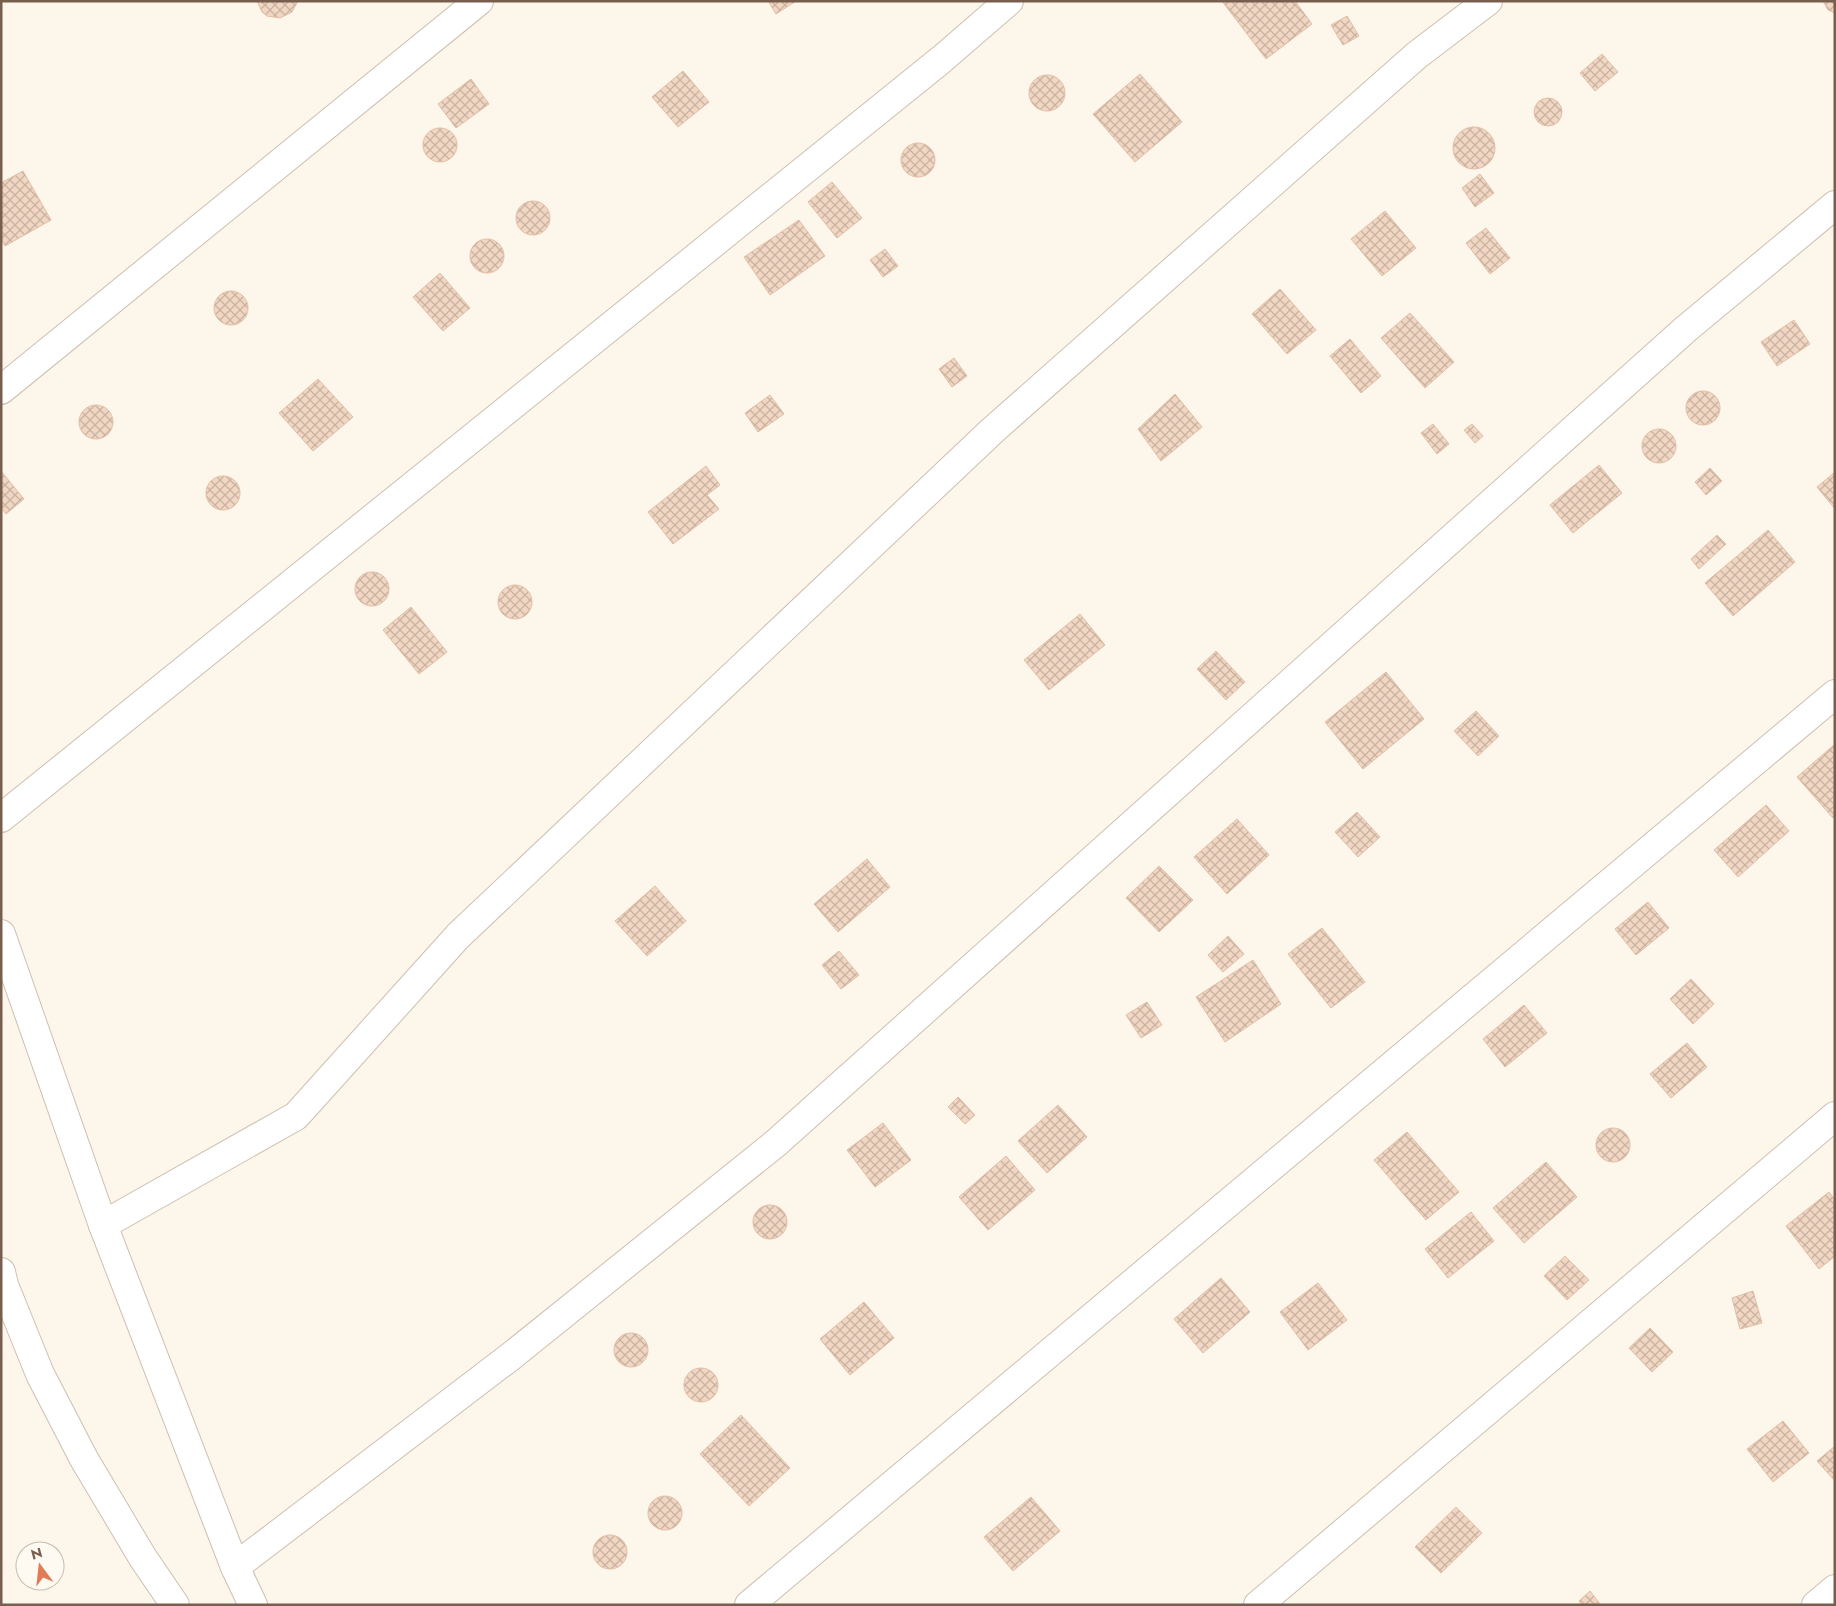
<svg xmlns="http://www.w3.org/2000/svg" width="1836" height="1606" font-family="Jost,sans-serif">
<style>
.building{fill:url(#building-cross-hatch);stroke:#e3bfa4}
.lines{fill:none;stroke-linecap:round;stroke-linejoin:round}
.street-casing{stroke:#cebfb0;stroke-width:30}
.street{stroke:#fff;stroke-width:28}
</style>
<defs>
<pattern id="building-cross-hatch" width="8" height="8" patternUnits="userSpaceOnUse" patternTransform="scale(1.25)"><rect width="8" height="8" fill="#f1d7c3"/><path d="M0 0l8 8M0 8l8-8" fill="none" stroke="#c8b2a1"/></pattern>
</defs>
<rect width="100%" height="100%" fill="#fcf6eb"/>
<g class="building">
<polygon points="257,1 298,1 292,12 280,18 267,16 262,12"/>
<polygon points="768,1 796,1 776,14"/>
<polygon points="1222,1 1295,1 1312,24 1266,59"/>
<polygon points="1823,1 1835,1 1835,13 1828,10"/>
<polygon points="1347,16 1359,36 1343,45 1331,25"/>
<polygon points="1602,54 1618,72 1595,91 1580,73"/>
<polygon points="683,71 709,102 678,127 652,97"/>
<polygon points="1140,74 1182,122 1135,162 1093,114"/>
<circle cx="1047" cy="93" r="18"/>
<polygon points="471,79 489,104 456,128 438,104"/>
<circle cx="1548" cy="112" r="14"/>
<circle cx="1474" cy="148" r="21"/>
<circle cx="440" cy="145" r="17"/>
<circle cx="918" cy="160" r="17"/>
<polygon points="23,171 51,220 5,246 1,238 1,183"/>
<polygon points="1480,174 1494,193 1475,207 1462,188"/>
<polygon points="832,182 862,218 837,238 808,202"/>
<circle cx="533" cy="218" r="17"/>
<polygon points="1385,211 1416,248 1382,276 1351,239"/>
<polygon points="799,220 825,256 770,295 744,257"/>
<polygon points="1486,228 1510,258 1490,274 1466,243"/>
<circle cx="487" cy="256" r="17"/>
<polygon points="885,249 898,266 883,277 870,260"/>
<polygon points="440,273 470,308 443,331 413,297"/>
<polygon points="1280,289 1316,330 1287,354 1252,314"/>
<circle cx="231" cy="308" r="17"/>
<polygon points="1410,313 1454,362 1425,388 1381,338"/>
<polygon points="1794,320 1810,344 1777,366 1761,342"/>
<polygon points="1350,339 1381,376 1361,393 1330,356"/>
<polygon points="954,358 967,376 952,387 939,369"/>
<polygon points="318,379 353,417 313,451 279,413"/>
<circle cx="1703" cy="408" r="17"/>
<polygon points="1175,394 1202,427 1161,461 1138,429"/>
<polygon points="770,395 784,414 758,432 745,413"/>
<circle cx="96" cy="422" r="17"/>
<polygon points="1433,424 1449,444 1437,454 1421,433"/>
<polygon points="1472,424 1483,436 1475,443 1464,430"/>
<circle cx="1659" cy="446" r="17"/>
<polygon points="1599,465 1622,493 1573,533 1550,505"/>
<polygon points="706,466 720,485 707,495 719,509 673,544 648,512"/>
<polygon points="1710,468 1722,481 1706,495 1695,482"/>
<polygon points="1,471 24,499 6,514 1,508"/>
<polygon points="1835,472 1835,509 1817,487"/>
<circle cx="223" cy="493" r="17"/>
<polygon points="1768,530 1795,562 1733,616 1705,583"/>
<polygon points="1717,535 1726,544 1699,569 1691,559"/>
<circle cx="372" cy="589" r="17"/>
<circle cx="515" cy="602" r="17"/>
<polygon points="411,607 447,652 419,674 383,630"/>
<polygon points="1080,614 1105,645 1049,690 1024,660"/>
<polygon points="1216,651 1245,682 1226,700 1197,669"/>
<polygon points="1386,672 1424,719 1363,769 1325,722"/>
<polygon points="1476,711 1499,736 1478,756 1454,731"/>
<polygon points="1835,744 1835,816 1833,818 1797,777"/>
<polygon points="1766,805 1789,831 1738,877 1714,850"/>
<polygon points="1357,812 1380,837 1358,857 1335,832"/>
<polygon points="1237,819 1269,855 1227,894 1194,857"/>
<polygon points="867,859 890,887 838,932 814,904"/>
<polygon points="1159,866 1193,900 1159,932 1126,898"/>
<polygon points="655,886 686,921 647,956 615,921"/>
<polygon points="1648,902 1669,928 1636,955 1615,929"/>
<polygon points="1322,928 1365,982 1331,1008 1288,954"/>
<polygon points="1228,936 1244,954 1223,972 1208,955"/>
<polygon points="839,951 859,975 841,989 822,965"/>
<polygon points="1253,960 1281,1004 1225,1042 1196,997"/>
<polygon points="1691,979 1714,1004 1693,1024 1670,999"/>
<polygon points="1147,1002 1162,1025 1141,1038 1126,1015"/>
<polygon points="1524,1005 1547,1033 1505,1067 1483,1039"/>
<polygon points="1687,1043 1707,1067 1671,1098 1650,1074"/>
<polygon points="958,1097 975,1115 965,1124 948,1107"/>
<polygon points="1058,1105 1087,1137 1047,1173 1018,1141"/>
<polygon points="883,1123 911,1160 875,1187 847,1150"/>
<circle cx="1613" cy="1145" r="17"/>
<polygon points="1407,1132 1459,1192 1426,1220 1374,1160"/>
<polygon points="1006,1156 1035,1190 988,1230 959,1197"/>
<polygon points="1546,1162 1577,1197 1524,1243 1493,1208"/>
<polygon points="1829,1192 1835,1200 1835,1256 1819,1269 1786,1226"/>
<circle cx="770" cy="1222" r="17"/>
<polygon points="1471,1212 1494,1241 1448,1278 1425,1249"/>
<polygon points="1565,1256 1589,1280 1567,1300 1544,1276"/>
<polygon points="1221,1278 1250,1312 1203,1353 1174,1319"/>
<polygon points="1318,1283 1347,1320 1308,1350 1280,1312"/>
<polygon points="1753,1291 1762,1323 1740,1329 1732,1298"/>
<polygon points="864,1302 894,1338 850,1375 820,1339"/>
<polygon points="1650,1328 1673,1352 1652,1372 1629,1348"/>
<circle cx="631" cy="1350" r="17"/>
<circle cx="701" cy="1385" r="17"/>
<polygon points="741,1415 790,1468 749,1506 700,1454"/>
<polygon points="1783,1421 1809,1453 1773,1482 1747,1449"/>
<polygon points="1835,1446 1835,1481 1817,1461"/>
<circle cx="665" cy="1513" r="17"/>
<polygon points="1031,1497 1060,1531 1013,1571 984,1537"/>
<polygon points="1456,1507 1482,1533 1441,1573 1415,1547"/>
<circle cx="610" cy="1552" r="17"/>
<polygon points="1590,1591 1601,1605 1582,1605 1579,1601"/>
</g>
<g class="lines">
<g class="street-casing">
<g id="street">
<polyline points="1,390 479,1"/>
<polyline points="1,818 942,59 1009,1"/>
<polyline points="1,934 103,1225 235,1567 253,1605"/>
<polyline points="103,1225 296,1116 458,936 993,430 1417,55 1488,1"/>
<polyline points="1,1272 4,1285 40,1374 84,1459 143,1558 175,1605"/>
<polyline points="235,1567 510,1357 776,1143 1687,328 1835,205"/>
<polyline points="749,1605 1835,694"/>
<polyline points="1258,1605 1835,1116"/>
<polyline points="1816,1605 1835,1589"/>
</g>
</g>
<use href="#street" class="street"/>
</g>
<rect width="1836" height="1606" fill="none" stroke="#775e4e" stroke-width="5"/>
<g transform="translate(40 1566) rotate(345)"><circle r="24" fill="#fffaf1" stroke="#c9bcb0"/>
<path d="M0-4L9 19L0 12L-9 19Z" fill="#e17b55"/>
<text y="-8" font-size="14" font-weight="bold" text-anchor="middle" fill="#775e4e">N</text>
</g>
</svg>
